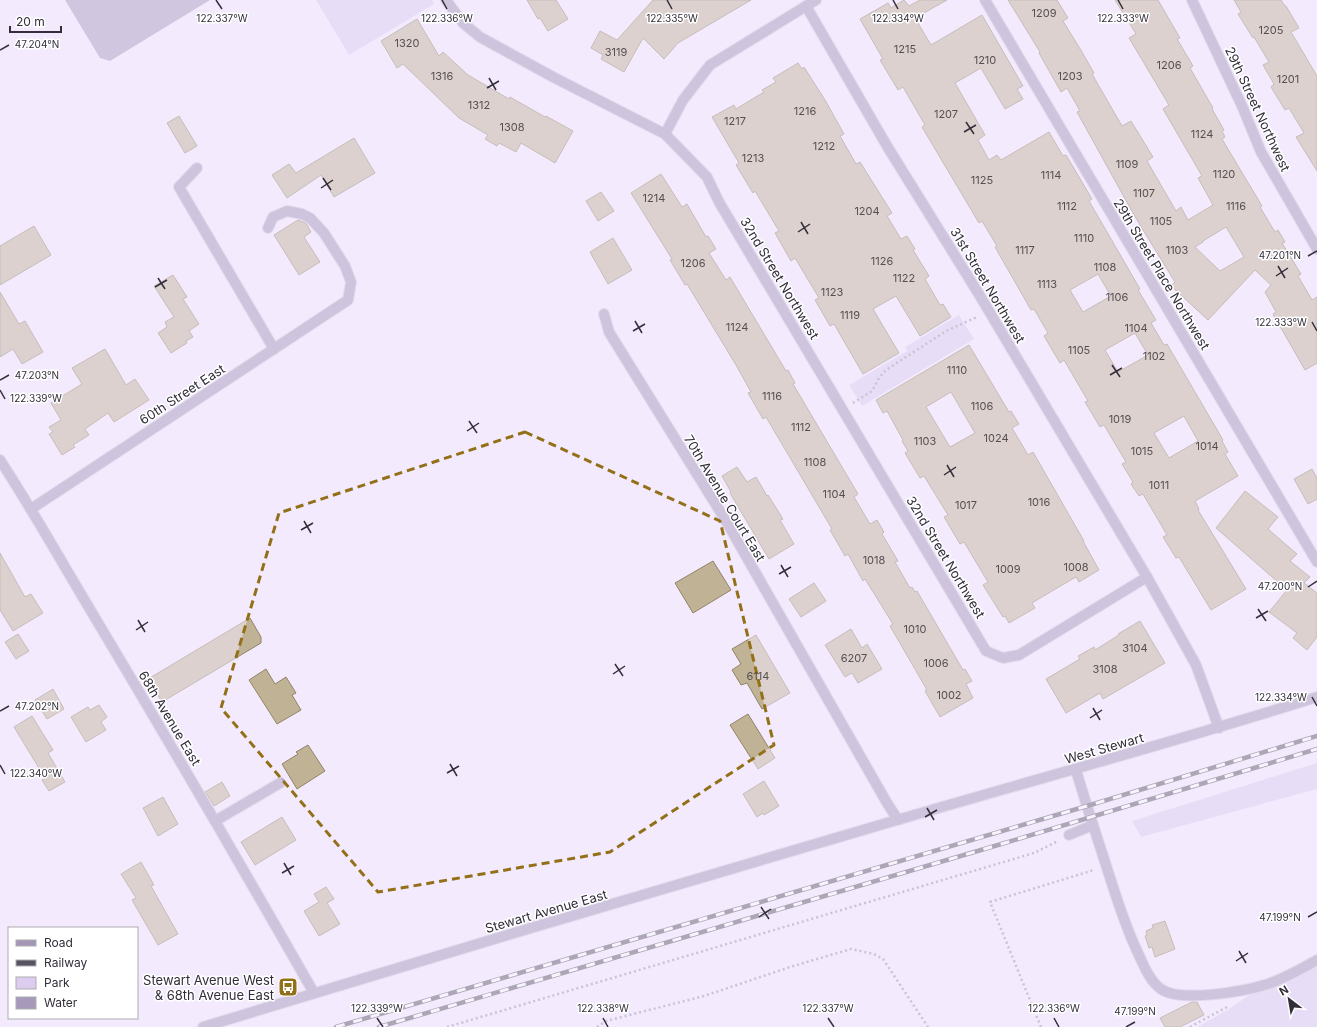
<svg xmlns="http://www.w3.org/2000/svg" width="1317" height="1027" font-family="Inter,sans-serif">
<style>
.green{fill:#dccdf0}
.water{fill:#a799ba}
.building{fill:#c0b295;stroke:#918468;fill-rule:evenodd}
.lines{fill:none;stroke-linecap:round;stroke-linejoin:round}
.minor-casing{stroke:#d0c9da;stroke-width:12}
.path{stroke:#9992a1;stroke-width:2.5;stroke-dasharray:2 3;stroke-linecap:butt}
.minor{stroke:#a496b7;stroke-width:10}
.rail-casing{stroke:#585360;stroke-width:4.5}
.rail{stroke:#fff;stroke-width:3;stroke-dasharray:9;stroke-linecap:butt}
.marked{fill:none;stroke:#937018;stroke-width:3;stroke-dasharray:8 5;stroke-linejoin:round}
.ticks{fill:none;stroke:#332e3a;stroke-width:1.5}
.labels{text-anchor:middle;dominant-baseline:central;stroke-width:3;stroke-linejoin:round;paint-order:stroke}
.number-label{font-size:11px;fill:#564f51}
.street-label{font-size:13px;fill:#332e3a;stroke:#fff}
.poi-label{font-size:13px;fill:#332e3a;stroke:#fff;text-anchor:end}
.ticks-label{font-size:10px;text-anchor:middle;fill:#332e3a;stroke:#fff;stroke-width:3;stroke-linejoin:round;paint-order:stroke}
</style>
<rect width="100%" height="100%" fill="#f3ebfd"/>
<g class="green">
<polygon points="316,0 432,0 434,4 349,55"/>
<polygon points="959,315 974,339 862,406 849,385 907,351 905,347"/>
<polygon points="1317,763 1317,789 1141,837 1132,821"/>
<polygon points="1317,964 1317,1027 1197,1027 1229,1009 1255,991"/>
</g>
<polygon class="water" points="65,0 210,0 110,61 100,58"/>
<g class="building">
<polygon points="527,0 556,0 568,19 548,31 540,18 538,19"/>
<polygon points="653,0 751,0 678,43 664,59 643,38 624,72 601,59 603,55 591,48 600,31 617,40"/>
<path d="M904,0L909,6L920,0H947L915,18L931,45L982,15L1023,86L1017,89L1023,99L1005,109L981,68L955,83L985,135L978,140L989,160L997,155L1001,160L1049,132L1063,156L1066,155L1092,199L1089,201L1140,289L1138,290L1156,320L1151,323L1164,345L1167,344L1223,440L1222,441L1228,452L1225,454L1238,476L1195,501L1199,509L1198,510L1246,589L1211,610L1179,557L1176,558L1163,537L1167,535L1143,494L1139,496L1131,484L1133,482L1122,464L1126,462L1104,425L1100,427L1085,402L1088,401L1064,360L1060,363L1044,336L1048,333L1034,309L1031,310L995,247L997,246L982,221L979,223L922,127L925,125L903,87L898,90L880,60L883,59L860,19L888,3L891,8ZM1098,274L1111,296L1083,312L1070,290ZM1135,333L1148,355L1118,372L1105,350ZM1184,416L1198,441L1169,458L1154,433Z"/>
<path d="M1008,0H1057L1068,18L1063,21L1082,52L1094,73L1092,74L1122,126L1131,121L1153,157L1147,161L1176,211L1181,207L1188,220L1213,205L1198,178L1202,176L1163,109L1169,105L1129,38L1136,34L1115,0H1158L1180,38L1177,39L1193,66L1190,68L1213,108L1212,109L1224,130L1222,131L1225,137L1222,139L1262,206L1260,207L1275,232L1278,230L1285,242L1282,243L1301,274L1298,276L1312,300L1317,297V363L1305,370L1273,314L1276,312L1265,292L1271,285L1255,270L1208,320L1171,286L1175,282L1140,225L1124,197L1077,112L1080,111L1067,88L1061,92L1039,53L1040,52ZM1226,227L1244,257L1220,271L1195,247L1203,242V241Z"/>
<polygon points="1234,0 1281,0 1285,6 1286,6 1299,28 1291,32 1317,76 1317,171 1296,137 1304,133 1289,108 1285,110 1271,87 1274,84 1263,65 1269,62 1254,37 1253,38 1238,14 1241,12"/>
<polygon points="417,19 439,56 443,52 468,75 509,99 510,97 545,117 546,116 573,131 555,163 521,143 516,152 499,143 497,146 485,139 488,135 459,118 403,64 397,68 381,41"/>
<polygon points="798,63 802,69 804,67 825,100 844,134 840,136 856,164 860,162 892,213 887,216 901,239 907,236 915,249 913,250 929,276 925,279 940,305 943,304 951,317 920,336 896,296 873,309 899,353 863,374 834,324 830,326 815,300 819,298 795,258 791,261 775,233 779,231 755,191 753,193 736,165 739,163 712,117 734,105 736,109 764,92 762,90 776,82 773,78"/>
<polygon points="179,116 197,146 185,153 167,123"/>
<polygon points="354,138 375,173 334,197 321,175 287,198 272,175 289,164 296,173"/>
<polygon points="661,174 682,207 687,204 706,237 708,236 716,249 709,253 726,280 730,277 786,371 788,370 795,383 793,384 858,494 854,497 870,524 877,520 884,532 882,534 898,561 895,562 910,588 912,587 915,592 917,591 963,670 965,669 972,681 966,684 973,698 940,717 925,691 927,690 890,626 893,624 865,579 863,581 848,554 845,556 830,530 832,529 766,417 763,419 748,393 751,392 736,365 687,284 685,285 670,260 672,259 631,193"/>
<polygon points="601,192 614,211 598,221 586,201"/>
<polygon points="298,220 306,223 311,232 304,237 320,262 299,275 274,235"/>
<polygon points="34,226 51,255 0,285 0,246"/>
<polygon points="613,238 632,270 608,284 590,252"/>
<polygon points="173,275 187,297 183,299 199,324 189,331 193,337 186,341 187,343 171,353 158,333 167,327 165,322 174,317 154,286"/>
<polygon points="0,292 19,324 25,321 43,352 22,364 13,349 0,357"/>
<path d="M969,345L1009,412L1011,411L1019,424L1012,428L1028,455L1033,452L1084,541H1083L1099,570L1079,582L1076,577L1057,588L1032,603L1035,608L1009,623L1005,616L1003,617L983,585L988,582L964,542L960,544L944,517L948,515L924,476L920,478L905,453L908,451L902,441L903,440L887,411L883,413L876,400ZM951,392L975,433L950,447L926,407Z"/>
<polygon points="105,349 126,385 135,379 149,400 114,422 108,413 85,429 89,435 73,445 75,447 62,455 49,434 53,432 49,427 61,420 51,403 82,384 72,368"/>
<polygon points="737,467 747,482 756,477 767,496 768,495 783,519 780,520 794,544 769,559 730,493 731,492 722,476"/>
<polygon points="1312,469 1317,478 1317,499 1308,504 1294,479"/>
<polygon points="1245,491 1278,517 1268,529 1297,554 1290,561 1310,577 1304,583 1317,593 1317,637 1307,650 1293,638 1297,633 1269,612 1287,590 1216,528"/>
<polygon points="0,553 25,597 31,594 43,613 13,631 0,610"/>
<polygon points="713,561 731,590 693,613 675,583"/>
<polygon points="814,583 826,601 801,617 789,599"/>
<polygon points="250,618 261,637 261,643 162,702 148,679"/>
<polygon points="1140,621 1165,663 1103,699 1100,693 1066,713 1046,679 1080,659 1078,656 1094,647 1095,650 1119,635 1118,634"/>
<polygon points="851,629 862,648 867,644 882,669 858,683 852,673 845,677 825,645"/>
<polygon points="18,634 29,651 16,659 5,642"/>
<polygon points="756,635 790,693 762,709 747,683 741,685 732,670 741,664 732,649"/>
<polygon points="266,669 275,684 286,677 296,693 292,695 301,710 277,724 249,680"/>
<polygon points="53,689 64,709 47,719 35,700"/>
<polygon points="99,705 107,717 101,722 106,730 86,742 71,717 88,707 90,710"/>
<polygon points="748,714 775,758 758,769 730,725"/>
<polygon points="32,716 53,750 48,753 65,782 49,791 42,780 45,778 14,727"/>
<polygon points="308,745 325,771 297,789 282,764 298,754 296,752"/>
<polygon points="764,781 779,806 764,815 763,813 757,817 743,794"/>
<polygon points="222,782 230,796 214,806 205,792"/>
<polygon points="163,797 178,824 158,836 143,808"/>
<polygon points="282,817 296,840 255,865 241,842"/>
<polygon points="141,862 154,885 151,886 178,934 158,945 132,900 136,898 121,874"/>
<polygon points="326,887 334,899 327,903 340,924 319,936 304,911 319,902 314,894"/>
<polygon points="1165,921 1175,949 1155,957 1152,947 1149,948 1145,936 1147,935 1146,931 1153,928 1152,925"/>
<polygon points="1192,1002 1197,1002 1204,1015 1180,1027 1165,1027 1160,1018"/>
</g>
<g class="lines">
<g class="minor-casing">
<g id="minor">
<polyline points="446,0 463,23 480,37 553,77 665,134 707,177 719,202 986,651 1003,658 1019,655 1147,577"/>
<polyline points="985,0 1317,562"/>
<polyline points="1192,0 1242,106 1261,152 1317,249"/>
<polyline points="806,6 887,146 980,296 1147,577 1196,665 1219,728"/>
<polyline points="665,134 683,100 710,65 816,0"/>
<polyline points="197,168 179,187 274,349"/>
<polyline points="604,314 609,332 726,521 887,803 898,820"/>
<path d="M0,460C32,509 61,561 91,611C167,738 241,865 314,993"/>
<polyline points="31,509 348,300 351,282 345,266 324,233 310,218 302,214 287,211 273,217 268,228"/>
<path d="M1076,770C1085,801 1095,831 1105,862C1115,893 1124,924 1138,953C1144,966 1149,980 1161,989C1180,1003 1246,991 1268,984C1285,978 1301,969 1317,960"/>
<polyline points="215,821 280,783"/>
<polyline points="1069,835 1093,825"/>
<path d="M203,1027C434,956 665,888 897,820C1037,779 1178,741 1317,697"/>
</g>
</g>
<g class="path">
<polyline points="853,403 872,391 879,378 886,370 946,331 977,317"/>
<polyline points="447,1027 1034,853 1058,841"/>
<polyline points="597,1027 606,1021 704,996 790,967 851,949 874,954 883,959 928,1027"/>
<polyline points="1041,1027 990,902 1094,870"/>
<polyline points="1190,1027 1227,1007"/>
</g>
<use href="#minor" class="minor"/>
<g class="rail-casing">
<g id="rail">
<polyline points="336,1027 1087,806 1317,736"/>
<polyline points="379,1027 998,845 1317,749"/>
</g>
</g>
<use href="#rail" class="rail"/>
</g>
<path d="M0 0H1317V1027H0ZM525,432L720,521L774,745L610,852L378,892L221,708L279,513Z" fill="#f3ebfd" fill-opacity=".55" fill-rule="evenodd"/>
<path class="marked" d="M525,432L720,521L774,745L610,852L378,892L221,708L279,513Z"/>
<path class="ticks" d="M216,0L222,9M442,0L447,9M667,0L672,9M893,0L898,9M1118,0L1123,9M0,50L9,45M489,78L496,90M487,88L499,81M966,122L974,134M964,132L976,125M323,178L331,190M321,188L333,180M801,222L808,234M798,232L810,224M1308,256L1317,251M1278,266L1285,278M1276,276L1288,268M158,278L165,289M155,287L167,280M635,321L642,333M1312,322L1317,331M633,331L645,324M1112,365L1120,377M1110,375L1122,368M0,380L9,375M0,390L5,399M469,421L477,433M467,431L479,423M947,465L954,477M944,475L956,467M304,521L311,533M301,530L313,523M781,565L788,577M779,574L791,567M1308,587L1317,581M1258,609L1266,621M1256,618L1268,611M138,620L145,632M136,630L148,622M615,664L623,676M613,674L625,666M1312,697L1317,706M1093,708L1100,720M0,711L9,706M1090,718L1102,710M450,764L457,776M0,765L5,774M447,773L459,766M927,808L934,820M925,817L937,810M284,863L291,875M282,873L294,866M761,907L769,919M759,917L771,909M1308,917L1317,912M1239,951L1246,963M1236,961L1248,953M377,1018L383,1027M603,1018L608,1027M828,1018L834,1027M1054,1018L1059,1027M1126,1027L1135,1022"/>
<defs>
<g id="bus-square" transform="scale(1)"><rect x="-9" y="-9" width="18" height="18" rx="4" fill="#937018" stroke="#fff"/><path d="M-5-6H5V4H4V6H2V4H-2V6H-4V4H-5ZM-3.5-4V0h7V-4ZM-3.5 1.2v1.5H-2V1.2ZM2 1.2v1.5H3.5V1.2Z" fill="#fff"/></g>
</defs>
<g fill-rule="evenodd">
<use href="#bus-square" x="288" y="987"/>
</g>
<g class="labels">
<g class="number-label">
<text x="1044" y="13">1209</text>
<text x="1271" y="30">1205</text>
<text x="407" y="43">1320</text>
<text x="905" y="49">1215</text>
<text x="616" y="52">3119</text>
<text x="985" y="60">1210</text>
<text x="1169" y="65">1206</text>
<text x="442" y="76">1316</text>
<text x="1070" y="76">1203</text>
<text x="1288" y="79">1201</text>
<text x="479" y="105">1312</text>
<text x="805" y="111">1216</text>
<text x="946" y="114">1207</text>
<text x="735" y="121">1217</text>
<text x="512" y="127">1308</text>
<text x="1202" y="134">1124</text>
<text x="824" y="146">1212</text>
<text x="753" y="158">1213</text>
<text x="1127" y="164">1109</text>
<text x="1224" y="174">1120</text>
<text x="1051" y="175">1114</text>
<text x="982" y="180">1125</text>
<text x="1144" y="193">1107</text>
<text x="654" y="198">1214</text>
<text x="1067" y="206">1112</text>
<text x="1236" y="206">1116</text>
<text x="867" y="211">1204</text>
<text x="1161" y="221">1105</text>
<text x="1084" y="238">1110</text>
<text x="1025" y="250">1117</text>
<text x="1177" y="250">1103</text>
<text x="882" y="261">1126</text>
<text x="693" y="263">1206</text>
<text x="1105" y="267">1108</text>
<text x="904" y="278">1122</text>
<text x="1047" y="284">1113</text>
<text x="832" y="292">1123</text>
<text x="1117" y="297">1106</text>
<text x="850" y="315">1119</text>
<text x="737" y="327">1124</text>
<text x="1136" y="328">1104</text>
<text x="1079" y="350">1105</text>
<text x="1154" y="356">1102</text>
<text x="957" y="370">1110</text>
<text x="772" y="396">1116</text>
<text x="982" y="406">1106</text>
<text x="1120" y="419">1019</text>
<text x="801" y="427">1112</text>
<text x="996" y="438">1024</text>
<text x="925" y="441">1103</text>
<text x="1207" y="446">1014</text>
<text x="1142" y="451">1015</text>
<text x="815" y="462">1108</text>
<text x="1159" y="485">1011</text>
<text x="834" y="494">1104</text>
<text x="1039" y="502">1016</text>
<text x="966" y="505">1017</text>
<text x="874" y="560">1018</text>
<text x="1076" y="567">1008</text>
<text x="1008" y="569">1009</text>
<text x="915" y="629">1010</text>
<text x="1135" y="648">3104</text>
<text x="854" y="658">6207</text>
<text x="936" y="663">1006</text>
<text x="1105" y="669">3108</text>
<text x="758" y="676">6114</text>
<text x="949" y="695">1002</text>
</g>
<g class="street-label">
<text transform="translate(1258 109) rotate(65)">29th Street Northwest</text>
<text transform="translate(1162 274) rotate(59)">29th Street Place Northwest</text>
<text transform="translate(780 278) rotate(59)">32nd Street Northwest</text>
<text transform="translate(988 285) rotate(59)">31st Street Northwest</text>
<text transform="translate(182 394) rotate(-33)">60th Street East</text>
<text transform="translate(725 498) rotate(59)">70th Avenue Court East</text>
<text transform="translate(946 557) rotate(59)">32nd Street Northwest</text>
<text transform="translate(170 718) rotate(59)">68th Avenue East</text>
<text transform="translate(1104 748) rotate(-16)">West Stewart</text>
<text transform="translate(546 911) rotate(-16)">Stewart Avenue East</text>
</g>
<g class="poi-label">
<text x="274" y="980">Stewart Avenue West<tspan x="274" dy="15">&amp; 68th Avenue East</tspan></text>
</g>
</g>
<g class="ticks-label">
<text x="222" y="22">122.337°W</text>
<text x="447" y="22">122.336°W</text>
<text x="672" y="22">122.335°W</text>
<text x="898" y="22">122.334°W</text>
<text x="1123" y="22">122.333°W</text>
<text x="37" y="48">47.204°N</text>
<text x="1280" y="259">47.201°N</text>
<text x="1281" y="326">122.333°W</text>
<text x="37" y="379">47.203°N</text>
<text x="36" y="402">122.339°W</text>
<text x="1280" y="590">47.200°N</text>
<text x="1281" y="701">122.334°W</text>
<text x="37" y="710">47.202°N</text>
<text x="36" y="777">122.340°W</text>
<text x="1280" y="921">47.199°N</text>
<text x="377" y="1012">122.339°W</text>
<text x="603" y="1012">122.338°W</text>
<text x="828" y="1012">122.337°W</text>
<text x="1054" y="1012">122.336°W</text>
<text x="1135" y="1015">47.199°N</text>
</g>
<rect x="8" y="927" width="130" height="92" fill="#ffffff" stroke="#adabb0"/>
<rect x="16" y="940" width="20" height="6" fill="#a496b7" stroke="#adabb0"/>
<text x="44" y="947" font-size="12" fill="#332e3a">Road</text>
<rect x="16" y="960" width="20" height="6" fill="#585360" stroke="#adabb0"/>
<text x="44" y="967" font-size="12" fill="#332e3a">Railway</text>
<rect x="16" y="977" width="20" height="12" fill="#dccdf0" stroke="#adabb0"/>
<text x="44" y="987" font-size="12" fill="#332e3a">Park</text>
<rect x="16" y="997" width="20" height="12" fill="#a799ba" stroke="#adabb0"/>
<text x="44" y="1007" font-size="12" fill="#332e3a">Water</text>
<g transform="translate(1289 999) rotate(329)" stroke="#ffffff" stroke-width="3" paint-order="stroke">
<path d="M0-3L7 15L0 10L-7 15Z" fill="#332e3a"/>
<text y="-6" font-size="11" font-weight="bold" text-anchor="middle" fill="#332e3a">N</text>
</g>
<path d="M10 26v6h51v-6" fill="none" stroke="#332e3a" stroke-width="2"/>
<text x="16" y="26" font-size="12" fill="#332e3a" stroke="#ffffff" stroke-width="3" paint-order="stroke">20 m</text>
</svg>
